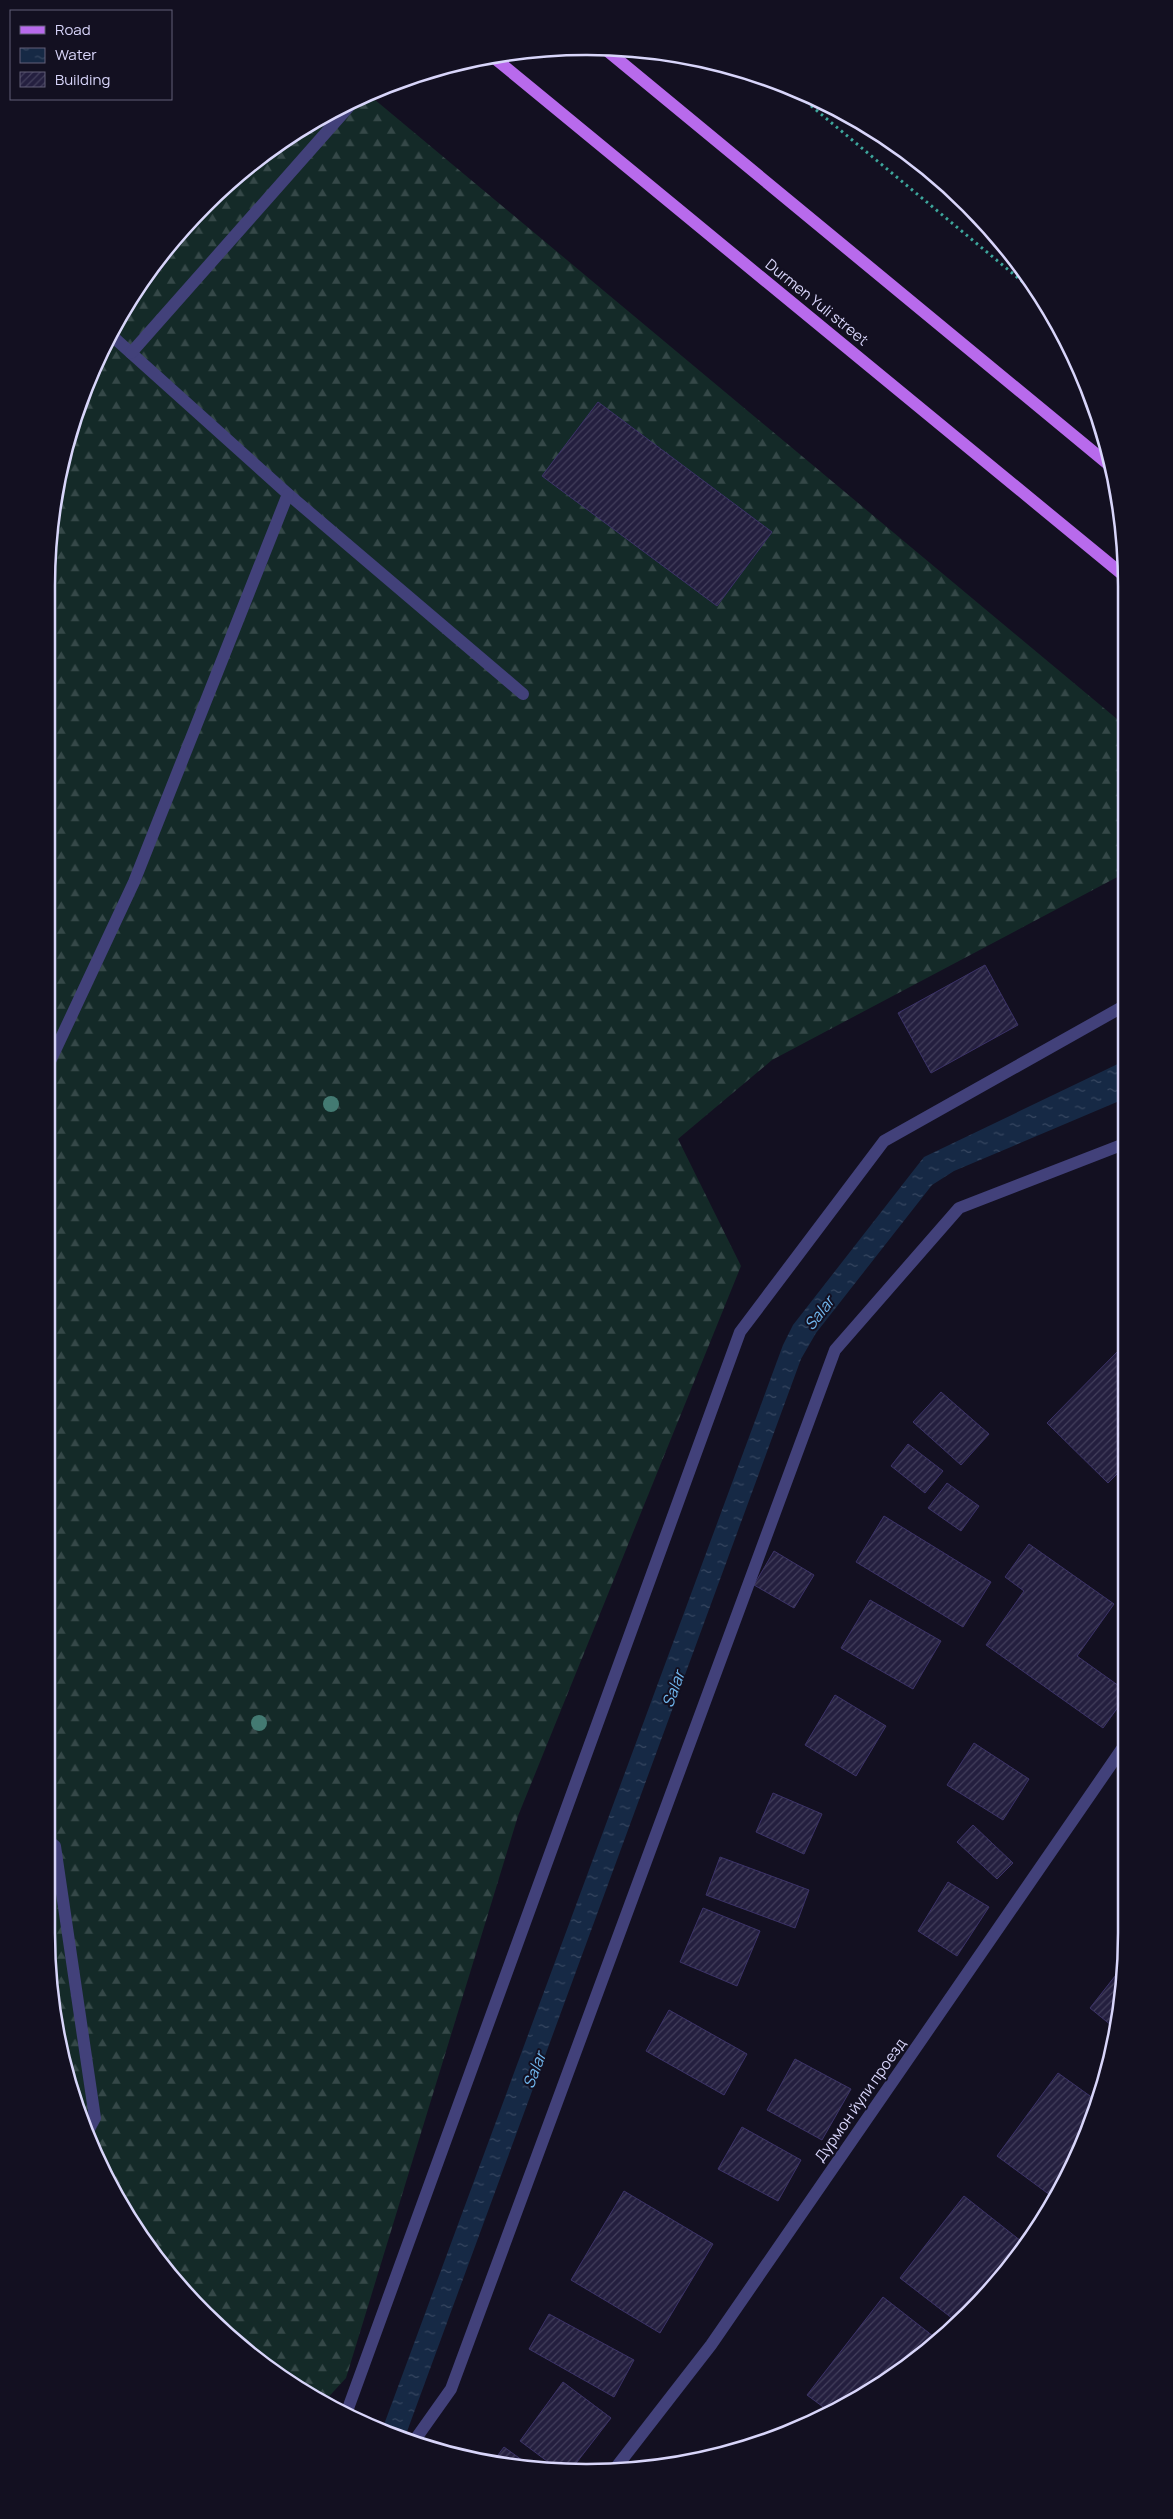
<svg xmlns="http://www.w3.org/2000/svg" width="1173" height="2519" font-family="Manrope,sans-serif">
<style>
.forest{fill:url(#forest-firs)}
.water{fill:url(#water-ripples)}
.building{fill:url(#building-hatch);stroke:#3c3368}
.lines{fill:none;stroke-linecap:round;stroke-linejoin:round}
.path{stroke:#3da69c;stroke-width:3;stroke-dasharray:2.5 4;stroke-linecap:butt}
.service{stroke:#42417a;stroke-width:12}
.pedestrian{stroke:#42417a;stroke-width:12}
.minor{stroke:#42417a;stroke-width:12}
.primary{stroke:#b86aec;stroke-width:12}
.tree{fill:#437a72}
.labels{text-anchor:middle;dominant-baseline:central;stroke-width:4;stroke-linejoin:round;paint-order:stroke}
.street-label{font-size:15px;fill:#d8d5fa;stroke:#131021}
.water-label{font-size:16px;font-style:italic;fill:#70b6ed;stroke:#131021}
.rim{fill:none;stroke:#d8d5fa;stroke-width:2.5}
</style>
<defs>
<pattern id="forest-firs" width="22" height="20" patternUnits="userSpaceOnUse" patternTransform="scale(1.25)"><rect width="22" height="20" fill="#142a28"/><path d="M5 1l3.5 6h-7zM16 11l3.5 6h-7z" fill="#354848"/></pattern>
<pattern id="water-ripples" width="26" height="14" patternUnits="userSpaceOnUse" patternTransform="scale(1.25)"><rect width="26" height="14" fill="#162945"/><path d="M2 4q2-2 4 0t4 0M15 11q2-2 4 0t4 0" fill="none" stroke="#374761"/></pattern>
<pattern id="building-hatch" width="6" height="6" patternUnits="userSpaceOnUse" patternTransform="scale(1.25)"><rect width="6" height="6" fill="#241f3f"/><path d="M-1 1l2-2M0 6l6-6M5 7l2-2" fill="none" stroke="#433f5c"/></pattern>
</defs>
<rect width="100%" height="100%" fill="#131021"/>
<polygon class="forest" points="368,94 1123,724 1123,874 772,1060 678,1139 741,1266 518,1816 346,2378 323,2403 231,2339 180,2288 118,2202 75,2106 57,2038 46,1932 46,586 57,481 87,380 137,287 204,205 286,137"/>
<polygon class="water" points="1124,1061 1124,1099 954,1171 932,1185 816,1333 801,1359 405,2437 403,2440 382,2430 783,1345 793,1325 924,1157"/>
<g class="building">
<polygon points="175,240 180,244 140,297 134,292 137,287"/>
<polygon points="598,402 772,532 717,606 542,476"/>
<polygon points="985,965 1018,1025 931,1073 898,1013"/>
<polygon points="1123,1346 1125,1466 1108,1483 1047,1423"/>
<polygon points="941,1392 989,1434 961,1465 913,1422"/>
<polygon points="908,1444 943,1471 925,1493 891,1466"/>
<polygon points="947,1483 979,1506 961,1531 928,1508"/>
<polygon points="884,1516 991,1582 963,1627 856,1562"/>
<polygon points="1029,1544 1114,1604 1077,1656 1126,1691 1126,1696 1103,1728 986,1645 1024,1591 1005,1577"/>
<polygon points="774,1551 814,1575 794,1608 754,1585"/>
<polygon points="1126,1572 1126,1583 1120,1579"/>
<polygon points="870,1600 941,1641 913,1689 841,1648"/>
<polygon points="835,1695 886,1726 856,1776 805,1745"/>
<polygon points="974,1743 1029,1779 1003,1820 947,1785"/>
<polygon points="773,1793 822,1814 804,1854 756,1832"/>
<polygon points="973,1825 1013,1863 997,1879 957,1842"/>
<polygon points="720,1857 809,1890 795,1928 706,1895"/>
<polygon points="948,1882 989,1907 957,1956 918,1931"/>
<polygon points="703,1908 760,1931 737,1986 680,1962"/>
<polygon points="1123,1966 1117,2030 1090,2008"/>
<polygon points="669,2010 747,2054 724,2095 646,2051"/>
<polygon points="795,2059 851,2089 822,2140 767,2110"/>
<polygon points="1058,2073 1097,2101 1086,2139 1054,2198 997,2156"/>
<polygon points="742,2127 801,2160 778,2201 718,2169"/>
<polygon points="624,2191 713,2244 660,2333 571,2280"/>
<polygon points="964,2196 1026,2245 992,2289 957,2322 900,2278"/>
<polygon points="883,2297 938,2340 916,2361 856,2401 830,2412 807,2395"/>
<polygon points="549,2314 634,2360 614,2397 529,2349"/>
<polygon points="563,2382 611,2418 570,2471 559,2470 520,2441"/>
<polygon points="504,2447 533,2468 492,2463"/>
</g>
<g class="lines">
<polyline class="path" points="786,85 1035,292"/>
<g class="service">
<polyline points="111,335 288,494 523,694"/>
<polyline points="131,353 353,102"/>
<polyline points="46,1070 134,882 288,494"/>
<polyline points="46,1839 55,1846 95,2118 87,2133"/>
</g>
<polyline class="pedestrian" points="346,2414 740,1332 884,1141 1124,1006"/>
<g class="minor">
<polyline points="412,2444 451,2389 835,1350 959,1208 1124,1144"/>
<polyline points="614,2470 711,2345 1126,1743"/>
</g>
<g class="primary">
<polyline points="604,48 1108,464"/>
<polyline points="492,56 1122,574"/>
</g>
</g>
<g class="tree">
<circle cx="331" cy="1104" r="8"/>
<circle cx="259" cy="1723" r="8"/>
</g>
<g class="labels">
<g class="street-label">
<text transform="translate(817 302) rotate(39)">Durmen Yuli street</text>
<text transform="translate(860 2100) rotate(-55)">Дурмон йули проезд</text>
</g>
<g class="water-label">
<text transform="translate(819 1313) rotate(-52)">Salar</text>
<text transform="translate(673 1689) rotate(-70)">Salar</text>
<text transform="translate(534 2070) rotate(-69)">Salar</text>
</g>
</g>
<path d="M0 0H1173V2519H0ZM586 55H587A531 531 0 0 1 1118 586V1933A531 531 0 0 1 587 2464H586A531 531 0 0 1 55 1933V586A531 531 0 0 1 586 55Z" fill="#131021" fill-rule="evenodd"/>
<path class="rim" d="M586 55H587A531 531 0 0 1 1118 586V1933A531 531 0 0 1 587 2464H586A531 531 0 0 1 55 1933V586A531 531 0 0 1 586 55Z"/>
<rect x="10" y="10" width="162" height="90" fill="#131021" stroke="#625f78"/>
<rect x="20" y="26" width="25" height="8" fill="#b86aec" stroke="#625f78"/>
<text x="55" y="35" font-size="15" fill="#d8d5fa">Road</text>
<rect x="20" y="48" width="25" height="15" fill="url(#water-ripples)" stroke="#625f78"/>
<text x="55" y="60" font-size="15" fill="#d8d5fa">Water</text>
<rect x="20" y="72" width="25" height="15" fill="url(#building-hatch)" stroke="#625f78"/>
<text x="55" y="85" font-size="15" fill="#d8d5fa">Building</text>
</svg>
